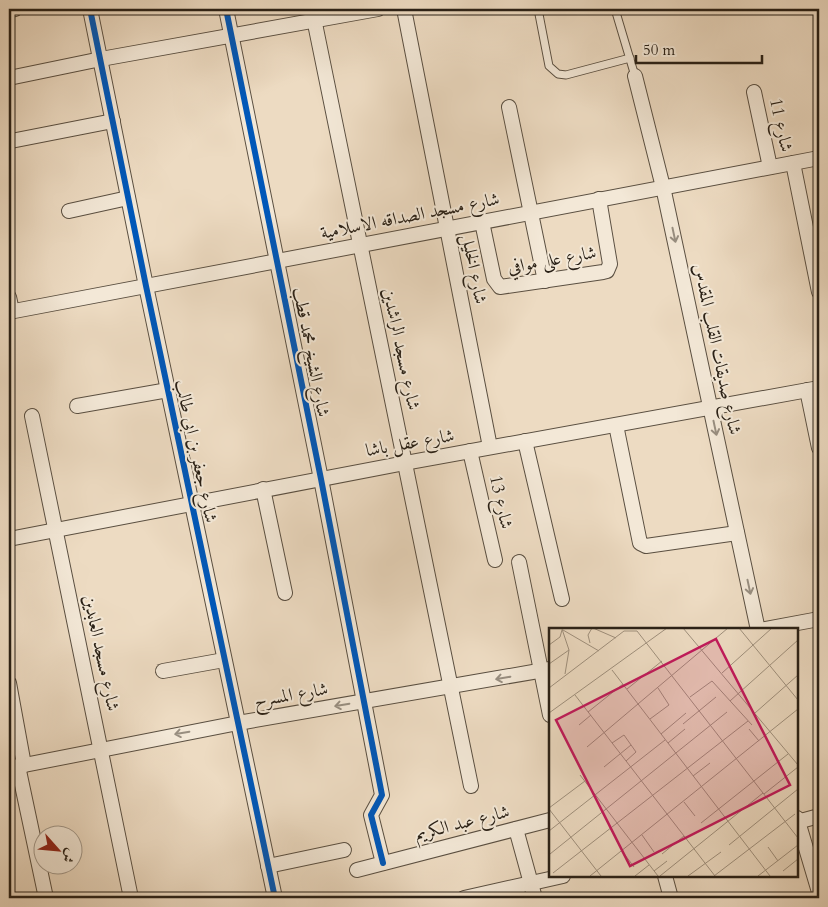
<svg xmlns="http://www.w3.org/2000/svg" width="828" height="907" font-family="Cardo,Amiri,serif">
<style>
.lines{fill:none;stroke-linecap:round;stroke-linejoin:round}
.service-casing{stroke:#5a4f41;stroke-width:9}
.minor-casing{stroke:#5a4f41;stroke-width:16}
.service{stroke:#f3e8d7;stroke-width:7}
.minor{stroke:#f3e8d7;stroke-width:14}
.cycleway-casing{stroke:#f3e8d7;stroke-width:9}
.cycleway{stroke:#0057b8;stroke-width:6}
.oneway{stroke:#988e80}
.labels{text-anchor:middle;dominant-baseline:central;stroke-width:4;stroke-linejoin:round;paint-order:stroke}
.street-label{font-size:18px;fill:#292016;stroke:#f3e8d7}
.inset-road{fill:none;stroke:#9f907d;stroke-width:1}
.view{fill:#c2185b;fill-opacity:0.15;stroke:#c2185b;stroke-width:2.5}
.inset-edge{fill:none;stroke:#292016;stroke-width:2.5}
</style>
<rect width="100%" height="100%" fill="#eddbc2"/>
<filter id="stains"><feTurbulence type="fractalNoise" baseFrequency=".004" numOctaves="4"/><feColorMatrix values="0 0 0 0 .2 0 0 0 0 .09 0 0 0 0 .02 0 0 0 .5 -.17"/></filter>
<radialGradient id="worn" r=".72"><stop offset=".6" stop-color="#630" stop-opacity="0"/><stop offset="1" stop-color="#630" stop-opacity=".3"/></radialGradient>
<g class="lines">
<g class="service-casing">
<g id="service">
<polyline points="538,9 549,66 558,74 566,75 630,58"/>
<polyline points="615,9 635,76"/>
</g>
</g>
<g class="minor-casing">
<g id="minor">
<polyline points="90,9 146,286 275,898"/>
<polyline points="226,9 321,479 382,795 371,815 383,863"/>
<polyline points="312,9 471,786"/>
<polyline points="404,9 490,447"/>
<polyline points="9,10 15,9"/>
<polyline points="635,76 663,187 758,630"/>
<polyline points="9,78 101,59 378,9"/>
<polyline points="754,92 770,167"/>
<polyline points="509,107 545,281"/>
<polyline points="11,141 113,121"/>
<polyline points="793,163 819,292"/>
<polyline points="69,211 128,198"/>
<polyline points="482,222 494,279 500,287 603,272 607,271 610,264 599,199"/>
<polyline points="9,297 12,311"/>
<polyline points="9,312 819,158"/>
<polyline points="807,390 819,448"/>
<polyline points="77,406 168,390"/>
<polyline points="32,416 131,898"/>
<polyline points="616,425 640,543 646,546 737,533"/>
<polyline points="525,441 562,599"/>
<polyline points="470,451 495,560"/>
<polyline points="263,489 285,593"/>
<polyline points="9,539 405,463 819,388"/>
<polyline points="519,562 550,715"/>
<polyline points="760,630 819,619"/>
<polyline points="163,671 224,660"/>
<polyline points="9,683 24,765"/>
<polyline points="18,766 46,898"/>
<polyline points="9,768 238,723 550,669"/>
<polyline points="797,818 819,892"/>
<polyline points="797,822 819,816"/>
<polyline points="516,829 535,898"/>
<polyline points="268,866 344,850"/>
<polyline points="357,870 550,820"/>
<polyline points="665,876 671,898"/>
<polyline points="464,898 563,876"/>
</g>
</g>
<use href="#service" class="service"/>
<use href="#minor" class="minor"/>
<g class="cycleway-casing">
<g id="cycleway">
<polyline points="90,9 146,286 275,898"/>
<polyline points="226,9 321,479 382,795 371,815 383,863"/>
</g>
</g>
<use href="#cycleway" class="cycleway"/>
</g>
<defs><path id="oneway-shaft" d="M-6 0H5M1.5-3L5.5 0L1.5 3" fill="none" stroke-width="1.6" stroke-linecap="round" stroke-linejoin="round" transform="scale(1.25)"/></defs>
<g class="oneway">
<use href="#oneway-shaft" transform="translate(674 235) rotate(78)"/>
<use href="#oneway-shaft" transform="translate(715 428) rotate(78)"/>
<use href="#oneway-shaft" transform="translate(749 587) rotate(78)"/>
<use href="#oneway-shaft" transform="translate(503 678) rotate(170)"/>
<use href="#oneway-shaft" transform="translate(342 705) rotate(170)"/>
<use href="#oneway-shaft" transform="translate(182 733) rotate(170)"/>
</g>
<g class="labels">
<g class="street-label">
<text transform="translate(781 125) rotate(78)">شارع 11</text>
<text transform="translate(410 216) rotate(-11)">شارع مسجد الصداقه الاسلامية</text>
<text transform="translate(552 260) rotate(-10)">شارع على موافي</text>
<text transform="translate(474 269) rotate(79)">شارع الخليل</text>
<text transform="translate(401 349) rotate(78)">شارع مسجد الراشدين</text>
<text transform="translate(717 349) rotate(78)">شارع صديقات القلب المقدس</text>
<text transform="translate(311 352) rotate(79)">شارع الشيخ محمد قطب</text>
<text transform="translate(410 443) rotate(-10)">شارع عقل باشا</text>
<text transform="translate(196 451) rotate(78)">شارع جعفر بن ابى طالب</text>
<text transform="translate(501 502) rotate(78)">شارع 13</text>
<text transform="translate(101 653) rotate(78)">شارع مسجد العابدين</text>
<text transform="translate(291 695) rotate(-10)">شارع المسرح</text>
<text transform="translate(462 823) rotate(-14)">شارع عبد الكريم</text>
</g>
</g>
<g transform="translate(549 628)">
<rect width="249" height="249" fill="#eddbc2"/>
<path class="inset-road" d="M44,0L67,10M134,0L249,137M190,0L249,72M13,1L20,22L16,46M14,2L50,23M41,15L39,7L43,0M0,17L11,9L13,2M0,36L20,22M63,42L221,248M173,45L223,0M0,60L75,3H88L249,210M78,61L113,33M26,67L166,248M141,69L163,53L203,97M181,73L249,12M39,84L74,56M0,85L118,0M206,85L249,47M101,91L120,77L109,60M134,96L167,69M30,97L42,87M200,101L210,113M112,106L137,85M63,115L75,107L87,124L77,133M119,115L136,101M38,119L179,0M55,139L82,117M31,147L109,248M144,148L161,135M215,166L249,139M135,174L146,188M0,180L36,153M0,181L52,248M152,195L239,126M0,203L116,112M93,207L105,224M180,217L249,161M219,219L229,233M73,223L85,239M1,226L178,84M113,226L135,208M105,243L118,233M234,243L249,231M4,245L199,93M41,248L249,81M86,248L100,237M111,248L214,165M139,248L172,224M165,248L246,186M209,248L249,217"/>
<path class="view" d="M167,11L241,157L81,238L7,92Z"/>
<rect width="249" height="249" class="inset-edge"/>
</g>
<rect width="828" height="907" fill="none" stroke="#eddbc2" stroke-width="30"/>
<rect x="10" y="10" width="808" height="887" fill="none" stroke="#292016" stroke-width="2.5"/>
<rect x="15" y="15" width="798" height="877" fill="none" stroke="#292016"/>
<g transform="translate(58 850) rotate(117)"><circle r="24" fill="#f3e8d7" stroke="#a2988a"/>
<path d="M0-4L9 19L0 12L-9 19Z" fill="#8f2418"/>
<text y="-8" font-size="14" font-weight="bold" text-anchor="middle" fill="#292016">ش</text>
</g>
<path d="M636 55v8h126v-8" fill="none" stroke="#292016" stroke-width="2.5"/>
<text x="643" y="55" font-size="15" fill="#292016" stroke="#f3e8d7" stroke-width="4" paint-order="stroke">50 m</text>
<rect width="100%" height="100%" filter="url(#stains)"/>
<rect width="100%" height="100%" fill="url(#worn)"/>
</svg>
